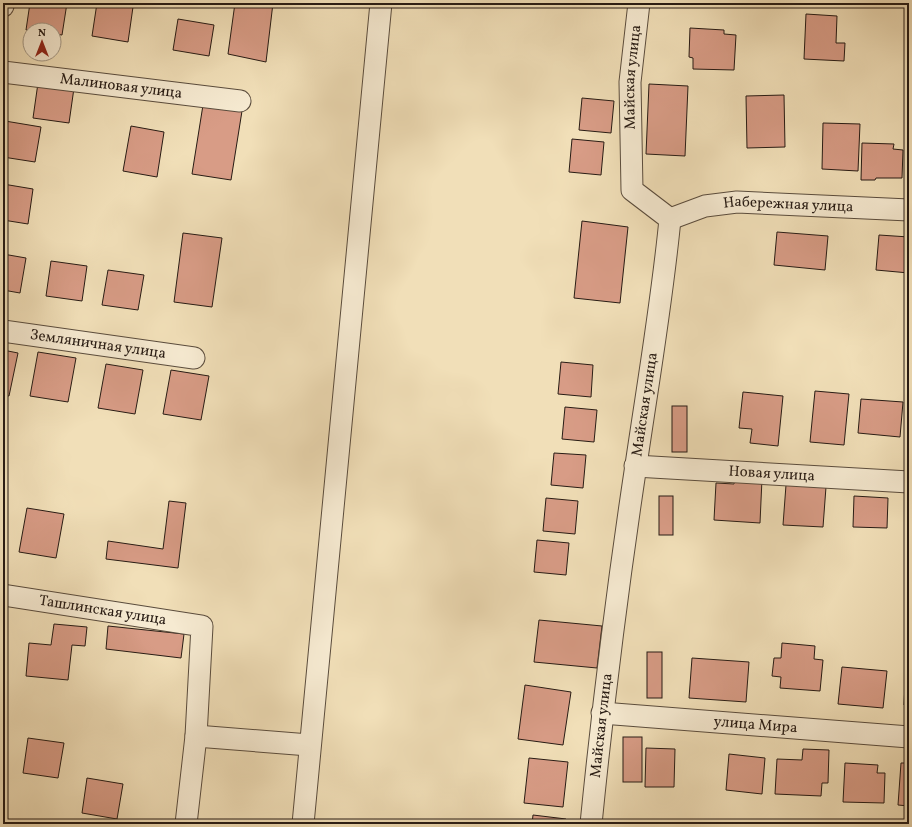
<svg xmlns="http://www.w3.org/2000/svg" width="912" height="827" font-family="Vollkorn,serif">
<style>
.building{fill:#d89c86;stroke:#271b14}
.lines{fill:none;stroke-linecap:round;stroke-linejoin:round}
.street-casing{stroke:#5a4c3d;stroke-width:23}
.street{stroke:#f6ead1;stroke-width:21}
.labels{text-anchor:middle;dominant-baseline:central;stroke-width:3;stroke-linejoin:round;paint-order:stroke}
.street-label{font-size:15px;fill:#271b14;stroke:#f6ead1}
</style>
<rect width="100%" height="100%" fill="#f1dfb8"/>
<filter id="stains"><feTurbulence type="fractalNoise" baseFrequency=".005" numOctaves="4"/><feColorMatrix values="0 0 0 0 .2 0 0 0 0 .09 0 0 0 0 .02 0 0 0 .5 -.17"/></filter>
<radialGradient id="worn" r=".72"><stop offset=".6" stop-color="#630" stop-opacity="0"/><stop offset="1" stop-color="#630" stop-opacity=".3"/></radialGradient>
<g class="building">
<polygon points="30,3 67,3 62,35 54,34 54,30 26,30"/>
<polygon points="97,3 133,7 128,42 92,36"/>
<polygon points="235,3 273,3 266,62 228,54"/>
<polygon points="789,3 823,3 823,5"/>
<polygon points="806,14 837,16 836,43 845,43 844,61 804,59"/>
<polygon points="178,19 214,25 209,56 173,50"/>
<polygon points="690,28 724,30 724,34 736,35 734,70 693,69 693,58 689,57"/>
<polygon points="38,83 74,88 69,123 33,118"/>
<polygon points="649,84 688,86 685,156 646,154"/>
<polygon points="784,95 785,147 747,148 746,96"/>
<polygon points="582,98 614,101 611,133 579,130"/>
<polygon points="203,105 242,111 231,180 192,174"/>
<polygon points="5,121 41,127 35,162 3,157"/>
<polygon points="823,123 860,124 858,171 822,169"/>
<polygon points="131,126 164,132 157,177 123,171"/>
<polygon points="572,139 604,142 601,175 569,172"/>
<polygon points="862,143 894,144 893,149 903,150 902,178 876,178 875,180 861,180"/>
<polygon points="3,184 33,189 28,224 3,220"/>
<polygon points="582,221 628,227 620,303 574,298"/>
<polygon points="777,232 828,236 825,270 774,265"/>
<polygon points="183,233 222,238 212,307 174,302"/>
<polygon points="879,235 909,237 909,273 876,270"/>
<polygon points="3,254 26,258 20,293 3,290"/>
<polygon points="51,261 87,266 82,301 46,296"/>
<polygon points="108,270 144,275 138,310 102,305"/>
<polygon points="3,350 18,353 9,396 3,395"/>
<polygon points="38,352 76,358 68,402 30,396"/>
<polygon points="561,362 593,365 591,397 558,394"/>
<polygon points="106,364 143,370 135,414 98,408"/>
<polygon points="171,370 209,376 201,420 163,414"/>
<polygon points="815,391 849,394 844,445 810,442"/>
<polygon points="743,392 783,396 778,446 750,443 752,429 739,428"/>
<polygon points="861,399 903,402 900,437 858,433"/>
<rect x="672" y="406" width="15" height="46"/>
<polygon points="565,407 597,410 594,442 562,439"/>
<polygon points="554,453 586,455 583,488 551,485"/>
<polygon points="735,478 762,479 760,523 714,520 716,483 734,484"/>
<polygon points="786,485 826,487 823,527 783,525"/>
<rect x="659" y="496" width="14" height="39"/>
<polygon points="854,496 888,498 887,528 853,527"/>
<polygon points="546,498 578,501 575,534 543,531"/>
<polygon points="169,501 186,503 178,568 106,559 108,541 163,549"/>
<polygon points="27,508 64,514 56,558 19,552"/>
<polygon points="537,540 569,543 566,575 534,572"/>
<polygon points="539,620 602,626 597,668 534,662"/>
<polygon points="54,624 87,627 85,646 72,645 68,680 26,676 29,643 51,645"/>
<polygon points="108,626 184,634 181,658 106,649"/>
<polygon points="782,643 815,646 814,659 823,660 820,691 780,688 781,677 772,676 774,658 781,658"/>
<rect x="647" y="652" width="15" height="46"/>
<polygon points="692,658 749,662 746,702 689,698"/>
<polygon points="842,667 887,671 883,708 838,704"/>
<polygon points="905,684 909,684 909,705 904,705"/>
<polygon points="525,685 571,692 563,745 518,739"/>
<rect x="623" y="737" width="19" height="45"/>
<polygon points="28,738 64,743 58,778 23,773"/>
<polygon points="646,748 675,749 674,787 645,787"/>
<polygon points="803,749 829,750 828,783 822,783 821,796 775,794 777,759 802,760"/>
<polygon points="729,754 765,758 762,794 726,790"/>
<polygon points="529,758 568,762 563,807 524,803"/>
<polygon points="845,763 878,765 877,773 885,773 884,803 843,802"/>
<polygon points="901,763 909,763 909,806 898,805"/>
<polygon points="87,778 123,784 117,819 82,813"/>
<polygon points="533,815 566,819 565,824 532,824"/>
</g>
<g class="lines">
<g class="street-casing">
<g id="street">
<polyline points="3,6 3,3"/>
<path id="s1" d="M3,72L240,101"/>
<path id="s2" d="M670,219L705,206L737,202L909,210"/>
<path id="s3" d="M3,331L194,358"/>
<path id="s4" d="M635,466L909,482"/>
<path id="s5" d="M3,595L202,626L196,736L186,824"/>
<path id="s6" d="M602,713L909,737"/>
<polyline points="196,736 309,745"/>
<polyline points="303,824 381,3"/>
<path id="s7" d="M591,824C603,704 618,584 636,465C648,383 662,302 670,219L632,190L630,82L639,3"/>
</g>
</g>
<use href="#street" class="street"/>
</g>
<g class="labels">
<g class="street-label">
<text stroke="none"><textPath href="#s7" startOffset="771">Майская улица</textPath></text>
<text stroke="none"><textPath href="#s1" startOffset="119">Малиновая улица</textPath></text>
<text stroke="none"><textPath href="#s2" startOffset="121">Набережная улица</textPath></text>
<text stroke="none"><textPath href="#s3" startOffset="96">Земляничная улица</textPath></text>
<text stroke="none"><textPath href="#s7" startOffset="423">Майская улица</textPath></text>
<text stroke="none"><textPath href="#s4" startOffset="137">Новая улица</textPath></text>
<text stroke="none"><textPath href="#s5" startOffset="101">Ташлинская улица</textPath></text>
<text stroke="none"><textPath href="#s6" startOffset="154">улица Мира</textPath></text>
<text stroke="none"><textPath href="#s7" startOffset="99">Майская улица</textPath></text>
</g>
</g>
<rect width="912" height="827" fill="none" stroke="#f1dfb8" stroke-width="16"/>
<rect x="4" y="4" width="904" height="819" fill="none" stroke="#271b14" stroke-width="2"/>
<rect x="8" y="8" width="896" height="811" fill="none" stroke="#271b14"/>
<g transform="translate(42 42)"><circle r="19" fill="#f6ead1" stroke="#a39785"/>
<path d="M0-3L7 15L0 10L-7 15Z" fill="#8f2418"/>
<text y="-6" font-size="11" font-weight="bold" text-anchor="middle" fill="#271b14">N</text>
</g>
<rect width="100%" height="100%" filter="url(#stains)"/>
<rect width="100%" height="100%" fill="url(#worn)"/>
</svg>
